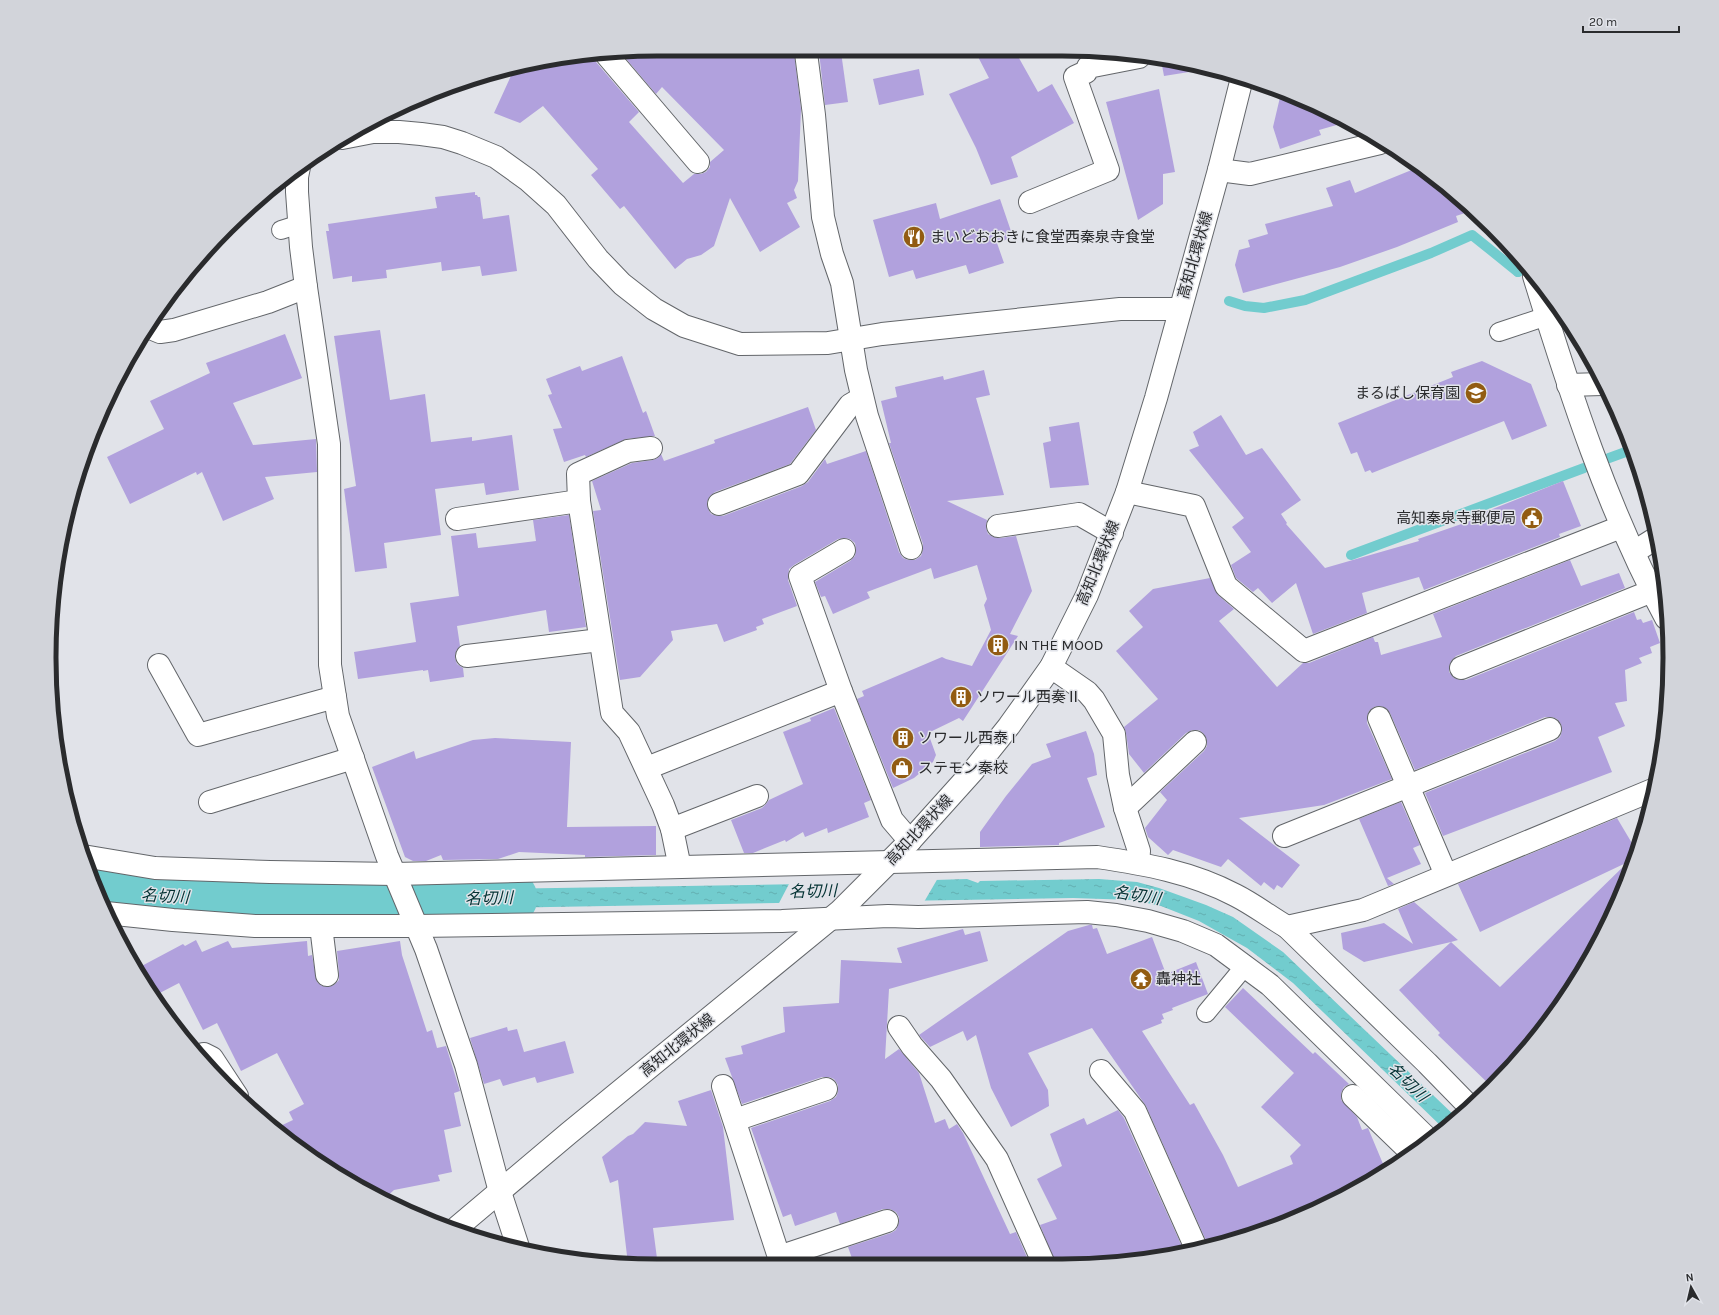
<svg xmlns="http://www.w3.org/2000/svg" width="1719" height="1315" font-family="Karla,'Noto Sans JP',sans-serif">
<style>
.water{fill:url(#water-ripples)}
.pier{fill:#e1e3e9}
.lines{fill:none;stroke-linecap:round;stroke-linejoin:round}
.stream{stroke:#72ccce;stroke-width:10}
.river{stroke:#72ccce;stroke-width:57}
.building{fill:#b1a1dd}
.lane-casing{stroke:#63666a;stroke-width:20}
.street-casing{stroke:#63666a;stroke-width:24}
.secondary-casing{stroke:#63666a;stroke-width:24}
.primary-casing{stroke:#63666a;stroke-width:24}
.lane{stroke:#fff;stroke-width:18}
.street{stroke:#fff;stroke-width:22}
.secondary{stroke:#fff;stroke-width:22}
.primary{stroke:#fff;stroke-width:22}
.labels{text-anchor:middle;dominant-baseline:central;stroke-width:3;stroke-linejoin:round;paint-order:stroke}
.poi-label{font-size:15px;fill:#2a2b2d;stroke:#e1e3e9;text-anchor:start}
.street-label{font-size:15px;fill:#2a2b2d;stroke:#e1e3e9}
.water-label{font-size:16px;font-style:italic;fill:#023132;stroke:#e1e3e9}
.rim{fill:none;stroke:#2a2b2d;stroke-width:5}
</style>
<defs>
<pattern id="water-ripples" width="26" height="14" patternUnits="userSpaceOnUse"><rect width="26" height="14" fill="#72ccce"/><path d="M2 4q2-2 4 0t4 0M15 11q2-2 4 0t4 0" fill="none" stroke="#63afb1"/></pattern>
</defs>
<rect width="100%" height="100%" fill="#e1e3e9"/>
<polygon class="water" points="967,879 978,883 980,881 1099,879 1137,882 1159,888 1206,905 1233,917 1283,952 1456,1117 1443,1128 1293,983 1247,948 1199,921 1161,906 1133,900 1073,898 433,909 428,890 804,884"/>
<polygon class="pier" points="938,878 924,902 778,905 790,882"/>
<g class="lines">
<g class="stream">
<polyline points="1511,249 1518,272"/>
<polyline points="1229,301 1245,306 1264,308 1305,300 1431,253 1472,235 1518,272"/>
<polyline points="1572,329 1573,331"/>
<polyline points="1609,458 1631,450"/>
<polyline points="1351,555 1584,468"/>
</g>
<polyline class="river" points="96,888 136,895 251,900 509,898"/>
</g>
<g class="building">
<polygon points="975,51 1015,51 1038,92 1052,84 1074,123 1011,157 1018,177 991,185 976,148 949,94 989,78"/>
<polygon points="819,52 841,52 848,102 825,105"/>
<polygon points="794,53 801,109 798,181 794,190 797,198 787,203 800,227 760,252 730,198 714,246 701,255 687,259 675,269 624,206 620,209 591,175 598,169 543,106 520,123 494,113 515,67 578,54 594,54 596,62 639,112 629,122 683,183 694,174 701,174 706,172 710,167 710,162 724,150 662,87 656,94 622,54"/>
<polygon points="1161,60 1188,65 1189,72 1164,76"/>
<polygon points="919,69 924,95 879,105 873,79"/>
<polygon points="1159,89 1175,172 1163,174 1163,204 1138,220 1106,102"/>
<polygon points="1281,93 1331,112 1347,122 1319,130 1321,135 1280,149 1273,127"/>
<polygon points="1419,167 1432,175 1471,211 1456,216 1458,222 1397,247 1340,267 1243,293 1235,265 1239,250 1250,247 1248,240 1268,234 1265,224 1333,206 1326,188 1350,180 1355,193"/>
<polygon points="475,192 475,195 477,195 478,197 480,197 483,219 509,215 517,271 482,276 480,266 442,271 441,262 386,270 387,278 352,282 352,276 333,279 326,231 329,231 328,224 437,208 435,197"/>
<polygon points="1000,199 1013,237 997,243 1004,263 969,274 966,265 916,279 913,270 889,277 873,220 936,203 940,219"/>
<polygon points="380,330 390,400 425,394 431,442 472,437 472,441 512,435 519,490 486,495 484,483 435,489 441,535 384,543 387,568 355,572 344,489 356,486 334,336"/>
<polygon points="285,334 302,378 233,403 253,445 316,439 317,472 265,477 274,499 223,521 202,472 197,475 196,472 130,504 107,457 164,429 150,401 210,373 206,363"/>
<polygon points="622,356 643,413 646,411 655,436 626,439 586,457 585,455 564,462 553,429 562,428 548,395 552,394 546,379 580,366 582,371"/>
<polygon points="1482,361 1531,384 1547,426 1512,440 1504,421 1372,473 1370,470 1365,472 1357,452 1351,454 1338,423 1453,377 1451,372"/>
<polygon points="984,370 990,395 976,398 1004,495 947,501 987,520 986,528 988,534 993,537 1000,538 1016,536 1032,591 1010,634 1018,636 963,721 959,718 928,733 936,755 933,762 914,778 893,788 857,699 864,696 862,691 942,657 946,659 972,666 991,630 984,605 987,599 977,565 934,579 931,568 867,592 870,598 833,614 825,596 821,597 815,582 850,561 855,556 856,549 855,543 850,539 844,538 838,539 794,565 789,569 788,580 797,606 762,619 764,624 756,627 757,630 724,642 717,624 671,631 673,640 640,677 620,680 593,511 601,510 592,481 632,463 653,460 658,458 661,454 664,461 715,443 714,440 808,407 816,430 790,464 715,492 710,496 707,502 708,509 711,514 717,516 723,516 802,486 808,482 825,459 827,464 866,451 899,552 903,558 908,560 915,560 921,556 923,550 923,544 889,443 891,443 881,401 897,397 895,387 943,376 944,380"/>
<polygon points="1221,415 1246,455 1262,448 1301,500 1281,514 1287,523 1286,524 1325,568 1419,541 1418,539 1476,519 1475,516 1563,481 1581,526 1559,534 1560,537 1424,590 1419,577 1362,593 1367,613 1313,634 1296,583 1272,603 1258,588 1253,592 1236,578 1231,565 1251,552 1232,527 1244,518 1189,450 1199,446 1193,432"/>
<polygon points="1079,422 1089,485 1050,488 1043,443 1051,441 1049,427"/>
<polygon points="569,515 586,627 549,632 546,610 457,626 460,646 456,651 455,658 457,664 463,668 464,677 430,682 428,670 423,671 423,670 358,679 354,652 416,642 410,603 459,596 451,536 476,533 478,548 536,541 533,520"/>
<polygon points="1570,560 1581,586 1619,573 1625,588 1456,656 1451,661 1449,667 1449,672 1454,678 1460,680 1466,680 1634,612 1637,620 1641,619 1643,623 1652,620 1660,643 1650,647 1652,653 1639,658 1642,663 1625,670 1627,701 1615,703 1625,726 1598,737 1612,772 1443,836 1425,793 1555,741 1560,737 1562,731 1561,724 1557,719 1552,717 1545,717 1415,770 1390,713 1386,708 1380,706 1374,707 1369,711 1367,717 1367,723 1392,779 1324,805 1239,818 1300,865 1282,888 1277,885 1274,890 1264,882 1261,886 1228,859 1221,867 1173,850 1168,855 1148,837 1145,828 1167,800 1160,792 1204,751 1207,746 1207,740 1204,734 1199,730 1192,730 1186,733 1144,773 1129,754 1126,733 1124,727 1158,699 1116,651 1143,627 1129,611 1153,589 1210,578 1218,595 1234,609 1219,621 1277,687 1303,663 1309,663 1373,637 1375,642 1378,642 1381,655 1442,637 1433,614"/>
<polygon points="834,708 871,800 864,803 869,817 828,833 827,828 805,837 803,832 786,842 785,840 753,853 744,853 731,820 762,808 766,804 769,800 803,784 783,732 811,721 810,718"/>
<polygon points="1086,731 1094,754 1097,775 1087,778 1105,827 1059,843 1059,845 980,847 980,832 1006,796 1032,764 1051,757 1046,744"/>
<polygon points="495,738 571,742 567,827 656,826 656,855 585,857 585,855 519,852 498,859 443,860 441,855 426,861 413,861 405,857 372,767 414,751 416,759 473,740"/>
<polygon points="1401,802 1420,845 1413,848 1421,864 1387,878 1394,884 1388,886 1359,819"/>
<polygon points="1617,818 1636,850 1624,891 1578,976 1555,998 1560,1004 1492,1087 1438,1035 1440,1033 1399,990 1451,942 1364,962 1343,949 1341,933 1384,923 1413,944 1398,909 1414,902 1458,940 1451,942 1500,987 1628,862 1480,932 1458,884"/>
<polygon points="1089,925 1092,925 1093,929 1097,928 1107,954 1152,937 1166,974 1196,962 1208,994 1172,1008 1173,1010 1162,1014 1164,1019 1161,1020 1162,1023 1142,1031 1190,1105 1194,1103 1223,1155 1238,1187 1293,1164 1290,1156 1301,1145 1261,1107 1294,1073 1225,1007 1243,988 1313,1054 1315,1052 1349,1084 1344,1087 1341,1093 1341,1100 1357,1117 1362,1130 1368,1128 1386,1171 1331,1203 1293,1219 1264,1231 1263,1228 1242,1237 1208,1245 1146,1106 1092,1028 1028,1053 1048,1090 1049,1106 1011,1127 991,1088 976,1035 967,1041 963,1031 930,1047 919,1035 1068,931"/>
<polygon points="963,929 965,935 980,931 988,961 889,989 885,1059 899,1049 919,1073 935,1123 945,1119 949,1129 957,1124 963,1133 1010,1234 1016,1232 1029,1262 854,1264 848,1247 891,1233 896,1230 899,1223 899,1217 896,1212 890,1209 883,1209 840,1224 836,1212 795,1226 791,1214 783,1217 751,1128 830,1101 836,1097 838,1092 838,1085 834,1079 829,1077 822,1077 742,1104 725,1058 743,1054 741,1046 785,1032 783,1007 839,1003 841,960 902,963 897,948"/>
<polygon points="196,940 202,952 228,941 232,948 307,941 308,956 312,955 317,982 322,986 328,987 334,985 339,980 339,973 337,951 400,941 402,955 427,1032 432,1030 437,1048 446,1046 460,1091 454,1093 461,1126 444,1130 452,1172 438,1175 440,1181 394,1190 383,1200 320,1164 276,1128 293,1120 289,1112 304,1104 277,1053 241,1071 217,1023 203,1030 179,983 152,997 136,969 183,944 185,946"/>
<polygon points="507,1027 508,1031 517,1029 524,1052 565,1041 574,1073 537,1083 535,1077 503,1086 500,1079 484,1084 470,1038"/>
<polygon points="711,1090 723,1127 734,1220 653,1228 658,1266 628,1264 618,1180 610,1183 602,1157 628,1136 633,1134 645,1122 687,1126 678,1101"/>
<polygon points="1118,1110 1124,1118 1184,1251 1141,1261 1055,1262 1040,1225 1057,1219 1037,1179 1062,1166 1050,1134 1084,1118 1087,1125"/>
</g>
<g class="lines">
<g class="lane-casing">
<g id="lane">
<polyline points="281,230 300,224"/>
<polyline points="1499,332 1547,316"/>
<polyline points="1206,1013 1245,966"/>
</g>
</g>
<g class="street-casing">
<g id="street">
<polyline points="806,53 814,115 823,217 832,254 842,283 856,370 867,416 911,548"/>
<polyline points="606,54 698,162"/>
<polyline points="299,167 297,177 297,192 301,247 306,287 329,444 330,665 338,716 387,856 426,949 466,1065 500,1192"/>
<polyline points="1219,170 1250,174 1380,143"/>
<polyline points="1030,202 1108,170 1075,77 1086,72 1088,67 1139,57"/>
<path d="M1534,276C1570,393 1608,511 1666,618"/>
<polyline points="1568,385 1602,384"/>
<polyline points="651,448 628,451 578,474 579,501 612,713 629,732 663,805 672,829 678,858 678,867"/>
<polyline points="1127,492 1194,506 1226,586 1304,651 1621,527"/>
<polyline points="719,504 798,474 850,405 862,398"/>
<polyline points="457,519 579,501"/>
<polyline points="998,526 1079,514 1112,533"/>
<polyline points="844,550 800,576 841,691 892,820 910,841"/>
<polyline points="1634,552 1658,537"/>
<polyline points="467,656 600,640"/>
<polyline points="159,665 198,735 335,697"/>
<polyline points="1051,667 1087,692 1094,700 1114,734 1118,775 1125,808 1139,851 1138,863"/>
<polyline points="1461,668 1652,591"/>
<polyline points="1379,718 1446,875"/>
<polyline points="647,768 841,691"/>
<polyline points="210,802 353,758"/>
<polyline points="1125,808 1195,742"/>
<polyline points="672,829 757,796"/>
<polyline points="1284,836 1550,729"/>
<path d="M83,856L155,868L270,872L395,874L1097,857C1145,864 1191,872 1235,895C1253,904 1270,917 1287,927L1363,910L1655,789"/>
<polyline points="106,913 173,920 255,926 416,926 782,921 888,916 918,917 1087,912 1116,915 1148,921 1183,931 1216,945 1270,985 1429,1140"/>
<polyline points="321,926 327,975"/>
<polyline points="1287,927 1427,1063 1469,1106"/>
<polyline points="899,1027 912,1046 941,1079 997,1159 1043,1262"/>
<polyline points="200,1055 204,1054 212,1058 237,1096"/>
<polyline points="1101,1071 1135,1111 1196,1248"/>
<polyline points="723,1086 779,1257"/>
<polyline points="1353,1096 1412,1153"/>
<polyline points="735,1120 826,1089"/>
<polyline points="781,1265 779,1257 887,1221"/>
</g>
</g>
<g class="secondary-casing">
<g id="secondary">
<polyline points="342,138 373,132 399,132 421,134 443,137 462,143 496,157 528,180 556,205 598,259 622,284 654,309 684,326 740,344 828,343 882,334 1120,309 1180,309"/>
<polyline points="148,327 160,332 174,330 268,302 306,287"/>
<polyline points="500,1192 518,1247"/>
</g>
</g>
<g class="primary-casing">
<polyline id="primary" points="454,1230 569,1133 840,911 910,841 973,771 1009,726 1051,667 1087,595 1127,492 1156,398 1219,170 1242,78"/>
</g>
<use href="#lane" class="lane"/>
<use href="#street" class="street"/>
<use href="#secondary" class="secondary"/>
<use href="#primary" class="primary"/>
</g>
<defs>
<g id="restaurant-disc" transform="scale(1.15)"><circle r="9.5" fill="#925c12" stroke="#e1e3e9"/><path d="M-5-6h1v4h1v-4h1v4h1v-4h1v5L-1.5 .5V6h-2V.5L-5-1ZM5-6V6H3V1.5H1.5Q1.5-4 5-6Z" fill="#fff"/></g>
<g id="school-disc" transform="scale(1.15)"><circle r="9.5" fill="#925c12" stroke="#e1e3e9"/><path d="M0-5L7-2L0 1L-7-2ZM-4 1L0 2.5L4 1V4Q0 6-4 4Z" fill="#fff"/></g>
<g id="civic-disc" transform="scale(1.15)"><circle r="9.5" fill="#925c12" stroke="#e1e3e9"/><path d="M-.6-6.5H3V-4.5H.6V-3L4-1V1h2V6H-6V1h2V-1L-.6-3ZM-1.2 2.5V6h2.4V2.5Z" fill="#fff"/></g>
<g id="building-disc" transform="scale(1.15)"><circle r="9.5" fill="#925c12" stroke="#e1e3e9"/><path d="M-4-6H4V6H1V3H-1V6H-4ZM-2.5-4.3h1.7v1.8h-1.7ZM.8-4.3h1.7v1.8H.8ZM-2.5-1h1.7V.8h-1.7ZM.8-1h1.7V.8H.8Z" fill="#fff"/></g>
<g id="shop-disc" transform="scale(1.15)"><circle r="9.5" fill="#925c12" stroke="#e1e3e9"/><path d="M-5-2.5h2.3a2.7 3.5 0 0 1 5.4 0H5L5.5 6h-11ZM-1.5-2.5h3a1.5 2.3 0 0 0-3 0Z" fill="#fff"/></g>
<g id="temple-disc" transform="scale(1.15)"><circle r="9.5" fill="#925c12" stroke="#e1e3e9"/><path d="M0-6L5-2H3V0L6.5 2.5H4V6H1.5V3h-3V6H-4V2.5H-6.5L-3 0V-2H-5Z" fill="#fff"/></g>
</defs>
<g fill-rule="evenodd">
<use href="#restaurant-disc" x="914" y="237"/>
<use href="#school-disc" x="1476" y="393"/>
<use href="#civic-disc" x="1532" y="518"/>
<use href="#building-disc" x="998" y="645"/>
<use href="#building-disc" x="961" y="697"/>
<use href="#building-disc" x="903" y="738"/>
<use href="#shop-disc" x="902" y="768"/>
<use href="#temple-disc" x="1141" y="979"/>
</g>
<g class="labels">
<g class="poi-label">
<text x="930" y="237">まいどおおきに食堂西秦泉寺食堂</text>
<text x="1460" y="393" text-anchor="end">まるばし保育園</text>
<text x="1516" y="518" text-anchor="end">高知秦泉寺郵便局</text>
<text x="1014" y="645">IN THE MOOD</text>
<text x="976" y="697">ソワール西奏Ⅱ</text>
<text x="918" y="738">ソワール西泰 I</text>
<text x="918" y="768">ステモン秦校</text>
<text x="1156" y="979">轟神社</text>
</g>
<g class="street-label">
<text transform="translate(1195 255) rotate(-74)">高知北環状線</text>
<text transform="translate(1098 563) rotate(-68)">高知北環状線</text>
<text transform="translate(919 830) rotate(-47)">高知北環状線</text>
<text transform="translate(677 1045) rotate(-39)">高知北環状線</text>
</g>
<g class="water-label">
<text transform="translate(813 891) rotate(-1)">名切川</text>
<text transform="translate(1137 895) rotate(9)">名切川</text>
<text transform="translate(165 896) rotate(3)">名切川</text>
<text transform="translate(489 898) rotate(-1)">名切川</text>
<text transform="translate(1408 1082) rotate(44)">名切川</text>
</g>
</g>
<path d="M0 0H1719V1315H0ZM657 56H1062A601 601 0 0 1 1663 657V658A601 601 0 0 1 1062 1259H657A601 601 0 0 1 56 658V657A601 601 0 0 1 657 56Z" fill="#d2d4da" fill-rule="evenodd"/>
<path class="rim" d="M657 56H1062A601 601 0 0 1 1663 657V658A601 601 0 0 1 1062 1259H657A601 601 0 0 1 56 658V657A601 601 0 0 1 657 56Z"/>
<g transform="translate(1691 1287) rotate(352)" stroke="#e1e3e9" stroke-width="3" paint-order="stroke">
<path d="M0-3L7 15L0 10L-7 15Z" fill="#2a2b2d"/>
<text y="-6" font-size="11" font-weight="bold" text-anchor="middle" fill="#2a2b2d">N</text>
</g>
<path d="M1583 26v6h96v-6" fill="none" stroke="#2a2b2d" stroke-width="2"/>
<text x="1589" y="26" font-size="12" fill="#2a2b2d" stroke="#e1e3e9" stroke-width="3" paint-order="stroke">20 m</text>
</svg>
